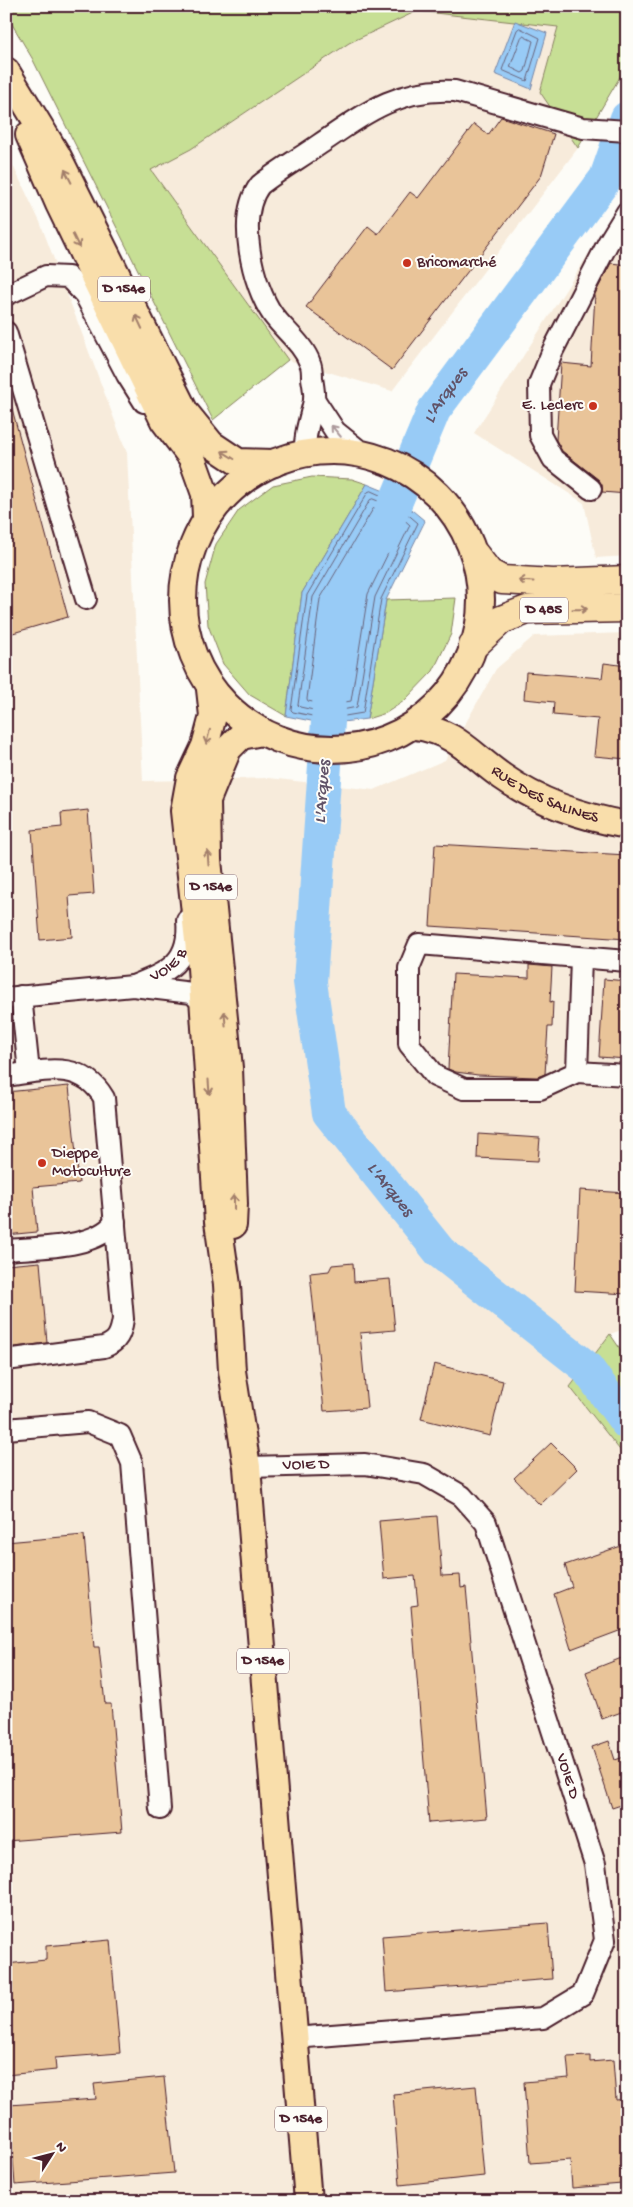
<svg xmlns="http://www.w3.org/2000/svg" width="633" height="2207" font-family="'Gochi Hand',sans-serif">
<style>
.built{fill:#f7ebdb}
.green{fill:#c7df95;stroke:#887f60}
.water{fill:#98cbf6;stroke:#7986a5}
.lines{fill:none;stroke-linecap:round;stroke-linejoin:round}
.shore{stroke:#69647c;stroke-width:1}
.river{stroke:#98cbf6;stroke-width:34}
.building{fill:#e9c499;stroke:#4a1f2b}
.minor-casing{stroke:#4a1f2b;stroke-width:24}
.major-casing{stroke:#4a1f2b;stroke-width:30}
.highway-casing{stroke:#4a1f2b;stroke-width:31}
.minor{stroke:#fdfcf7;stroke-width:20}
.major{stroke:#f9deab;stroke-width:26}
.highway{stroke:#f9deab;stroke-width:28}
.oneway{stroke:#a27e6b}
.oneway2{stroke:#ac999b}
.poi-dot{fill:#c8321e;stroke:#fdfcf7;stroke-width:2}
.labels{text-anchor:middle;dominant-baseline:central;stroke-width:4;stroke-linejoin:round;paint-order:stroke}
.shield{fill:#fdfcf7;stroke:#806168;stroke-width:1}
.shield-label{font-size:15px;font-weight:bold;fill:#4a1f2b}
.poi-label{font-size:16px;fill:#4a1f2b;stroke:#fdfcf7;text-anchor:start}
.street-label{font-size:16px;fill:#4a1f2b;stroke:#fdfcf7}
.water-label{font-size:18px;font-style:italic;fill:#615368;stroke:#fdfcf7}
</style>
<rect width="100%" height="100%" fill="#fdfcf7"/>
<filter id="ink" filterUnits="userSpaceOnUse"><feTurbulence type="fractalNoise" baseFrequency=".02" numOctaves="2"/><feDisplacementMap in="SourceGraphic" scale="10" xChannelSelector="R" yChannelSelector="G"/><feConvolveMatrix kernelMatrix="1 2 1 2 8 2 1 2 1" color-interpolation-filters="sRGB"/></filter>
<g filter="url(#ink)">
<g class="built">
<polygon points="417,11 558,26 540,92 578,148 392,391 288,360 151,170 191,149 349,43"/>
<polygon points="6,151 40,222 127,453 143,781 269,778 374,790 445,760 496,669 534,636 627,633 627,1328 610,1334 570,1387 627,1459 627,2201 6,2201"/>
<polygon points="627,194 627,556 596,558 584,503 474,433"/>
</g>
<g class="green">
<polygon points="6,6 627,6 627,65 578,148 540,92 558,27 417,11 349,43 191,149 151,170 288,360 213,420 32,58 6,14"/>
<polygon points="312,477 352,479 367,484 302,593 286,716 250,695 223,664 208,625 205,584 216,544 239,510 273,485"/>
<polygon points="456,598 451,634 433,671 404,701 386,713 367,719 386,600"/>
<polygon points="610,1334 627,1359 627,1459 570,1387"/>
</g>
<g class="water">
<polygon points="515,21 547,33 531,89 495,74"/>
<polygon points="367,484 394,495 425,521 386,600 367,719 326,724 286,716 302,593"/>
</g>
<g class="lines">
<g class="shore">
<polygon points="520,28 540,38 527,81 502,70 517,30"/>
<polygon points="523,36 533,41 525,71 522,73 510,67 521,38"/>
<polygon points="371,491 391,500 418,523 381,599 363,713 327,719 293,712 291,710 307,595 368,492"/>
<polygon points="373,499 388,505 410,525 375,597 357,707 327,713 300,707 298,705 313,597 370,500"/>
<polygon points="376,508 384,512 401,527 368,594 351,701 327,705 308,701 307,699 320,599 373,509"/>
</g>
<g class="river">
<path id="s1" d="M380,539L434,410L606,178L627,118"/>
<path id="s2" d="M331,678L310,982L329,1113L440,1252L586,1367L627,1423"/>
</g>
</g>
<g class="building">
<polygon points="501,117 554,134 541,176 392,370 306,307 368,226 378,234 410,192 418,198 474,124 488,135"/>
<polygon points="611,263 627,265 627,494 602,492 602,485 599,480 562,451 556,440 561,363 591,366 595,294"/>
<polygon points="11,405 68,617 6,635 6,406"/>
<polygon points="604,663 627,666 627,759 594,756 598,719 553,715 554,702 524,699 526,672 602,678"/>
<polygon points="88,810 94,894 69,896 72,937 40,940 32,830 62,827 61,813"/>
<polygon points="435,844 627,855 627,939 430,926"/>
<polygon points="529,965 552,967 550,1002 553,1001 552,1027 548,1027 545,1074 537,1077 478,1075 456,1072 448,1069 453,974 529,978"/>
<polygon points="604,979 627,981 627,1059 599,1057"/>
<polygon points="69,1086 79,1183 33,1187 37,1232 6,1235 6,1092"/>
<polygon points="478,1134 540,1138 538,1161 477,1158"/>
<polygon points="580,1190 627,1193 627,1294 575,1291"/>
<polygon points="40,1262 47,1343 6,1348 6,1265"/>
<polygon points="353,1263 354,1282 390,1279 395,1330 360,1333 367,1408 324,1411 310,1273 329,1271 332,1265"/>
<polygon points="434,1364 503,1381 490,1436 421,1419"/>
<polygon points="551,1443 577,1469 540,1505 514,1478"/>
<polygon points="437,1516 442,1576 460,1575 461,1588 466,1587 487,1818 429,1823 411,1606 418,1605 415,1576 384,1579 379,1521"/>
<polygon points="84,1535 94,1647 99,1647 105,1704 111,1704 122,1832 6,1841 6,1542"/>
<polygon points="627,1544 627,1628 571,1649 554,1594 572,1587 565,1565"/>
<polygon points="624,1657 627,1665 627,1710 602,1719 586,1672"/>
<polygon points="609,1741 615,1760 627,1756 627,1803 612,1808 592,1747"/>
<polygon points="548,1923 552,1979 386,1992 382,1936"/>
<polygon points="110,1940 120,2053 55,2058 56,2070 6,2075 6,1964 46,1960 46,1946"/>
<polygon points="590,2056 590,2062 613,2060 616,2100 627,2099 627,2156 620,2156 622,2184 572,2188 570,2160 530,2163 524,2082 569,2078 567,2057"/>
<polygon points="164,2077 174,2173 15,2185 9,2105 96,2099 94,2084"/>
<polygon points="476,2086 484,2176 400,2185 393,2094"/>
</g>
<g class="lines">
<g class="minor-casing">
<g id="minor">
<polyline points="6,295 46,276 68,277 85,295 127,375 144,402"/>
<polyline points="6,332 86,599"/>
<polyline points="314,399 335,431 366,456"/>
<path d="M305,453C304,434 310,419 314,401C315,394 313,385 312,378C312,373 312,367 310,363C303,344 285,331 273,315C252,285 236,216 260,185C279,170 300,158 320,144C364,114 399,87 455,91L583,128L627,131"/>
<polyline points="591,489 553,459 540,435 539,384 553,350 608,243 627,212"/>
<polyline points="627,961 419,944 409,968 409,1044 435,1076 464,1089 540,1089 577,1072 627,1075"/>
<path id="s3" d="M133,986C168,972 191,962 187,920"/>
<polyline points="21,996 29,1072"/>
<polyline points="6,998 133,986 192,993 203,1003"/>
<polyline points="577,1072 581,958"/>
<path d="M6,1076C43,1071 81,1059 104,1098L123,1319C121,1333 118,1342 104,1347L6,1360"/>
<path d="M6,1250C37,1247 96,1249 115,1222"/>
<polyline points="6,1429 88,1422 120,1435 132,1463 160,1809"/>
<path id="s4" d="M247,1467L365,1464L424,1474L462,1496L486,1523L595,1864L605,1940L583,1994L543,2018L294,2038"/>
</g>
</g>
<g class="major-casing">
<g id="major">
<polyline points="6,71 57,155 185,412 211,444 238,462 274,463"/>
<polyline points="29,135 59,204 164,421 192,458 205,494 206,517"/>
<circle cx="332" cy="600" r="149"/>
<polyline points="210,689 213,716 205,746 190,778 184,811 201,968 218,1222 227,1285 232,1371 247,1467 308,2201"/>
<path id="s5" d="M415,726C457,732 471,755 503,777C540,803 582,817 627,825"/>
<polyline points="233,1225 234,1204 229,1068 208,860 207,800 228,749 241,736 262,732"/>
</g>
</g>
<g class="highway-casing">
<g id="highway">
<polyline points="475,555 489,573 502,580 553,583 627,580"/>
<polyline points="473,646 501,620 527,610 627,608"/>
</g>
</g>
<use href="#minor" class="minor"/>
<use href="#major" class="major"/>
<use href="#highway" class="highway"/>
</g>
<defs><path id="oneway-shaft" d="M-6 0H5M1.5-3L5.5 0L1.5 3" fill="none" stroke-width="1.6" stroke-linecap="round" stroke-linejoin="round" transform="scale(1.25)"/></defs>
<g class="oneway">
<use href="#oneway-shaft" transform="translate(68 176) rotate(-117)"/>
<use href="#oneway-shaft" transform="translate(76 241) rotate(64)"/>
<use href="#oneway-shaft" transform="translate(139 322) rotate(-115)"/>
<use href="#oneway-shaft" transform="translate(228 455) rotate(-148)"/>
<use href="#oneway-shaft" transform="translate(526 581) rotate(-177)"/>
<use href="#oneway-shaft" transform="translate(580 609) rotate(-1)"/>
<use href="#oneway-shaft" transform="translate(208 737) rotate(105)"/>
<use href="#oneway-shaft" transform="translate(208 858) rotate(-94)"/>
<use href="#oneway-shaft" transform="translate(225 1019) rotate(-95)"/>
<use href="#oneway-shaft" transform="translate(209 1087) rotate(86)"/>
<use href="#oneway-shaft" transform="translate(234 1202) rotate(-90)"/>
</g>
<use class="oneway2" href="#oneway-shaft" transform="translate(336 431) rotate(-130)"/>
</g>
<g class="poi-dot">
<circle cx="407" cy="263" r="5"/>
<circle cx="593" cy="406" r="5"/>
<circle cx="42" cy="1163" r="5"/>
</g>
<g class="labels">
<g class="shield">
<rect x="98" y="276.5" width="52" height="25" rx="4"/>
<rect x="520" y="597.5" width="48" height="25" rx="4"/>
<rect x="185" y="874.5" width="52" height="25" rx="4"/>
<rect x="237" y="1648.5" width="52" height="25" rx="4"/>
<rect x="275" y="2106.5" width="52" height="25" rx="4"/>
</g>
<g class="shield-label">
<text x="124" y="289">D 154e</text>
<text x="544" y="610">D 485</text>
<text x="211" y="887">D 154e</text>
<text x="263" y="1661">D 154e</text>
<text x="301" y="2119">D 154e</text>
</g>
<g class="poi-label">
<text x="417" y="263">Bricomarché</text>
<text x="583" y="406" text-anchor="end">E. Leclerc</text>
<text x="52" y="1154">Dieppe<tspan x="52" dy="18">Motoculture</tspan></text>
</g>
<g class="street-label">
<text stroke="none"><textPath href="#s5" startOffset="149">RUE DES SALINES</textPath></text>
<text stroke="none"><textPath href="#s3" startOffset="42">VOIE B</textPath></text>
<text stroke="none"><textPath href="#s4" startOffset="59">VOIE D</textPath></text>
<text stroke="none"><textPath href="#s4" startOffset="524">VOIE D</textPath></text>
</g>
<g class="water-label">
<text stroke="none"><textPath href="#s1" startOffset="158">L'Arques</textPath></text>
<text transform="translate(323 792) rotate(-86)">L'Arques</text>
<text stroke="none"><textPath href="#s2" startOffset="535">L'Arques</textPath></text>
</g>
</g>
<rect width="633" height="2207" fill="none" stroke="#fdfcf7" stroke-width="25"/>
<rect x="12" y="12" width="608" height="2182" fill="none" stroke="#4a1f2b" stroke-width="2" filter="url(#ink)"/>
<g transform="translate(52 2154) rotate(54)" stroke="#fdfcf7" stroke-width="4" paint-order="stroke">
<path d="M0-4L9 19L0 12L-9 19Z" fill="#4a1f2b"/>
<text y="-8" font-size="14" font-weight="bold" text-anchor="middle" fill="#4a1f2b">N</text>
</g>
</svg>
